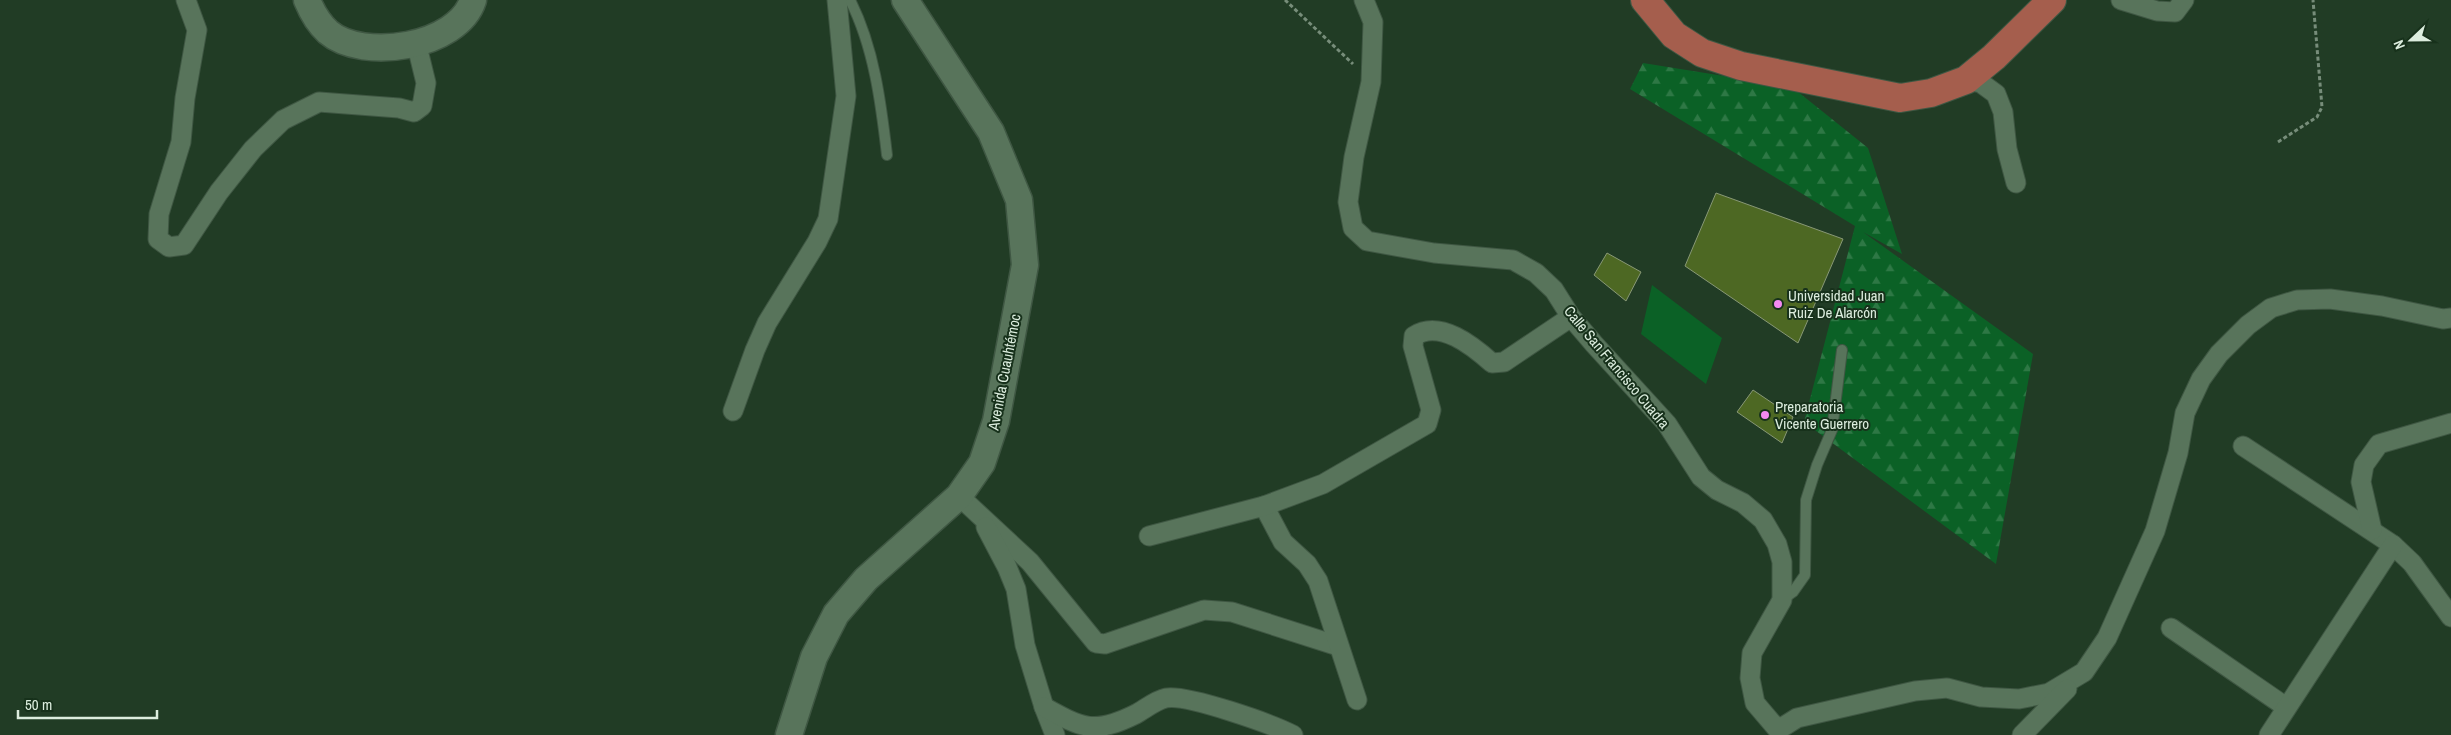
<svg xmlns="http://www.w3.org/2000/svg" width="2451" height="735" font-family="'Archivo Narrow',sans-serif">
<style>
.forest{fill:url(#forest-firs)}
.pitch{fill:#0b6126}
.building{fill:#4d6823;stroke:#889876}
.lines{fill:none;stroke-linecap:round;stroke-linejoin:round}
.service-casing{stroke:#3f5743;stroke-width:12}
.minor-casing{stroke:#3f5743;stroke-width:21}
.secondary-casing{stroke:#3f5743;stroke-width:29}
.primary-casing{stroke:#3f5743;stroke-width:30}
.path{stroke:#778d7a;stroke-width:3;stroke-dasharray:4 2.5;stroke-linecap:butt}
.service{stroke:#58745b;stroke-width:10}
.minor{stroke:#58745b;stroke-width:19}
.secondary{stroke:#58745b;stroke-width:26}
.primary{stroke:#a55e4d;stroke-width:28}
.poi-dot{fill:#f389f1;stroke:#17311b;stroke-width:2}
.labels{text-anchor:middle;dominant-baseline:central;stroke-width:4;stroke-linejoin:round;paint-order:stroke}
.poi-label{font-size:15px;fill:#dcedde;stroke:#17311b;text-anchor:start}
.street-label{font-size:15px;fill:#dcedde;stroke:#17311b}
</style>
<defs>
<pattern id="forest-firs" width="22" height="20" patternUnits="userSpaceOnUse" patternTransform="scale(1.25)"><rect width="22" height="20" fill="#0b6126"/><path d="M5 1l3.5 6h-7zM16 11l3.5 6h-7z" fill="#2e7845"/></pattern>
</defs>
<rect width="100%" height="100%" fill="#213c25"/>
<polygon class="forest" points="1643,63 1792,87 1868,148 1902,254 1863,232 2033,354 1996,564 1804,422 1855,226 1630,89"/>
<polygon class="pitch" points="1652,285 1722,338 1706,384 1641,334"/>
<g class="building">
<polygon points="1716,193 1843,239 1798,343 1685,266"/>
<polygon points="1607,253 1641,272 1626,301 1594,275"/>
<polygon points="1753,390 1793,417 1782,443 1737,412"/>
</g>
<g class="lines">
<g class="service-casing">
<g id="service">
<path d="M850,0C874,47 881,103 887,155"/>
<polyline points="1782,600 1793,592 1805,575 1806,500 1817,465 1832,430 1842,350"/>
</g>
</g>
<g class="minor-casing">
<g id="minor">
<polyline points="186,0 197,30 185,98 181,142 159,214 158,239 169,247 184,245 219,192 253,149 283,120 319,102 399,108 414,112 422,106 426,83 416,42"/>
<polyline points="1364,0 1373,22 1371,82 1354,157 1348,202 1353,228 1367,241 1434,253 1513,260 1536,273 1554,290 1571,317 1594,344 1667,424 1701,477 1717,490 1743,503 1763,520 1777,544 1782,562 1782,600 1752,653 1750,678 1755,703 1778,730 1797,718 1915,691 1947,688 1981,697 2019,699 2049,693 2084,672 2107,638 2155,531 2178,453 2185,413 2201,379 2219,354 2248,325 2271,308 2297,300 2330,299 2382,306 2443,319 2451,318"/>
<polyline points="2121,0 2157,11 2175,12 2184,0"/>
<polyline points="1966,80 1981,83 1996,94 2003,112 2007,149 2016,183"/>
<polyline points="733,411 755,350 767,323 817,242 828,219 846,96 837,0"/>
<polyline points="2243,446 2393,545 2412,563 2451,617"/>
<polyline points="959,496 1030,562 1096,643 1105,644 1204,610 1232,612 1338,646"/>
<polyline points="1264,506 1283,542 1307,564 1318,581 1357,700"/>
<polyline points="986,527 1007,567 1016,589 1025,645 1044,707 1055,735"/>
<polyline points="2372,530 2361,482 2364,465 2379,444 2451,423"/>
<path d="M1149,536L1264,506L1323,484L1427,424L1431,410L1413,346L1414,336C1440,319 1473,346 1492,363L1504,362L1571,317"/>
<polyline points="2171,628 2286,707"/>
<path d="M1044,707C1082,728 1094,735 1136,714C1145,709 1156,700 1166,698C1187,694 1272,724 1293,735"/>
<polyline points="2022,735 2067,689"/>
<polyline points="2269,735 2393,545"/>
</g>
</g>
<g class="secondary-casing">
<g id="secondary">
<path d="M307,0C312,12 318,23 328,32C363,62 458,47 473,0"/>
<polyline points="789,735 814,657 836,614 866,579 959,496 982,463 996,421 1025,265 1019,200 991,132 905,0"/>
</g>
</g>
<g class="primary-casing">
<polyline id="primary" points="1645,0 1674,35 1702,53 1741,66 1900,98 1931,93 1966,80 1994,57 2052,0"/>
</g>
<g class="path">
<polyline points="1285,0 1353,64"/>
<polyline points="2278,142 2317,117 2322,107 2313,0"/>
</g>
<use href="#service" class="service"/>
<use href="#minor" class="minor"/>
<use href="#secondary" class="secondary"/>
<use href="#primary" class="primary"/>
</g>
<g class="poi-dot">
<circle cx="1778" cy="304" r="5"/>
<circle cx="1765" cy="415" r="5"/>
</g>
<g class="labels">
<g class="poi-label">
<text x="1788" y="295">Universidad Juan<tspan x="1788" dy="17">Ruiz De Alarcón</tspan></text>
<text x="1775" y="406">Preparatoria<tspan x="1775" dy="17">Vicente Guerrero</tspan></text>
</g>
<g class="street-label">
<text transform="translate(1617 367) rotate(50)">Calle San Francisco Cuadra</text>
<text transform="translate(1004 372) rotate(-79)">Avenida Cuauhtémoc</text>
</g>
</g>
<g transform="translate(2411 40) rotate(248)" stroke="#17311b" stroke-width="4" paint-order="stroke">
<path d="M0-4L9 19L0 12L-9 19Z" fill="#dcedde"/>
<text y="-8" font-size="14" font-weight="bold" text-anchor="middle" fill="#dcedde">N</text>
</g>
<path d="M18 710v8h139v-8" fill="none" stroke="#dcedde" stroke-width="2.5"/>
<text x="25" y="710" font-size="15" fill="#dcedde" stroke="#17311b" stroke-width="4" paint-order="stroke">50 m</text>
</svg>
